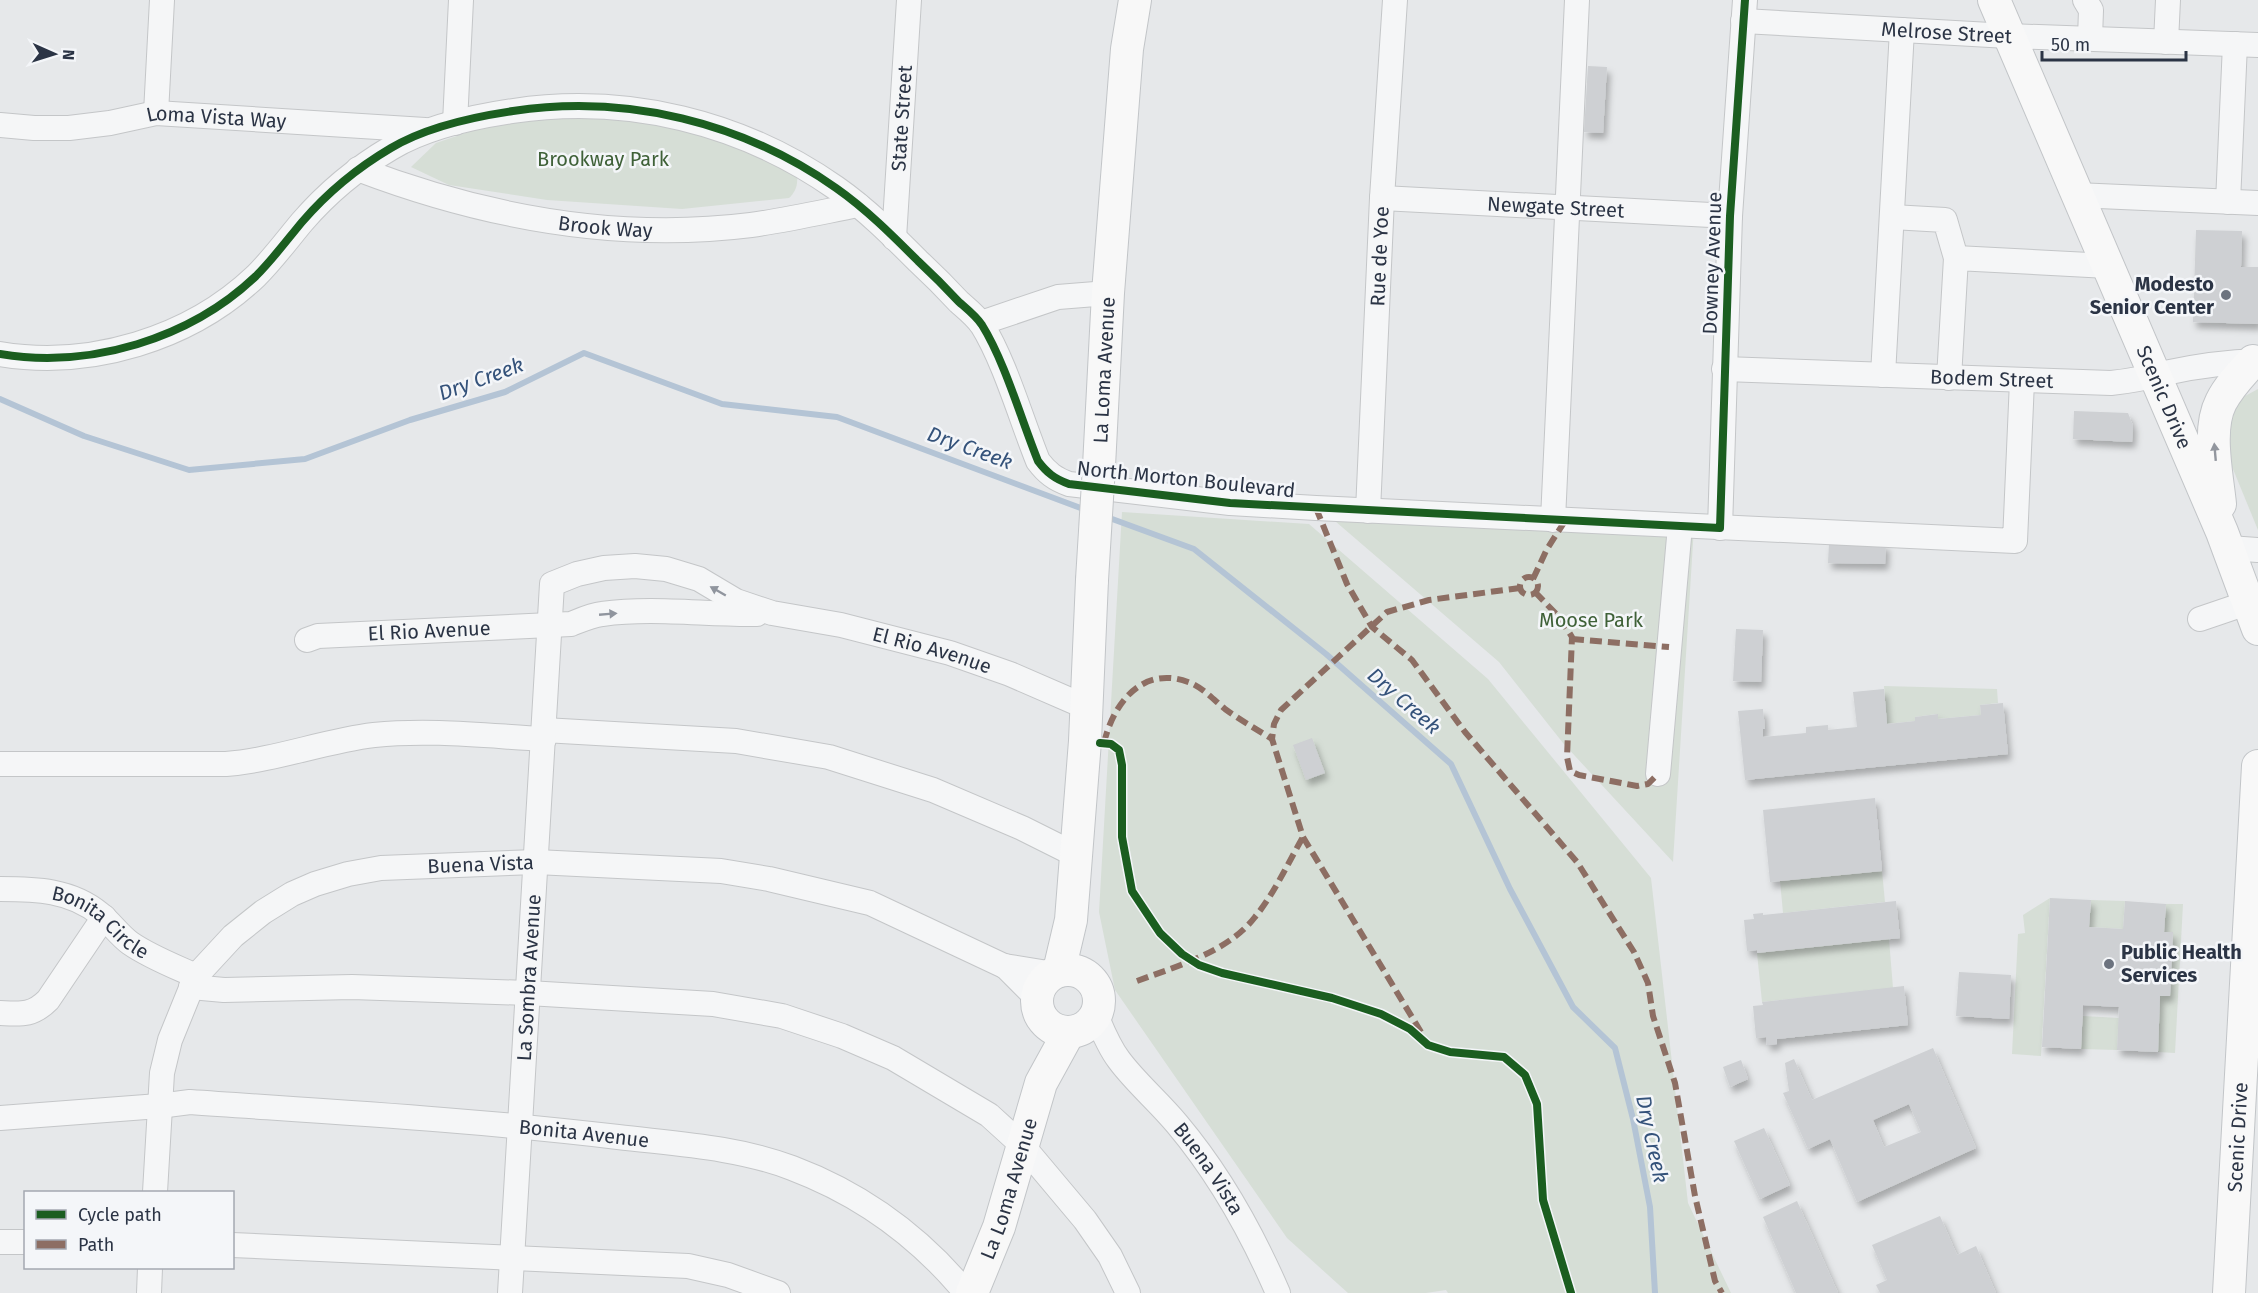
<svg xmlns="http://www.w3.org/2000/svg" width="2258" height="1293" font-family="'Fira Sans',sans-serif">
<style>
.green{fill:#d6ded6}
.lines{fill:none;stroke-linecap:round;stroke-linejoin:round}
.stream{stroke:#b4c4d5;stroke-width:6}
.building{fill:#ced0d3;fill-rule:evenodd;filter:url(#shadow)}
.minor-casing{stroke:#c4c6c8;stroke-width:26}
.major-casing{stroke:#c2c5c8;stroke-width:34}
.minor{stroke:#f5f6f7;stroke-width:24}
.major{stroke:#f8f8f8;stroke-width:32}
.major-bridge-casing{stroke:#c2c5c8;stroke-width:34;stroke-linecap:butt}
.major-bridge{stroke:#f8f8f8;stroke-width:32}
.quiet{stroke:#8d6e63;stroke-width:6;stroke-dasharray:12 6;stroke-linecap:butt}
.cycleway-casing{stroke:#f4f6f9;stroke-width:11}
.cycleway{stroke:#1b5e20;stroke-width:8}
.oneway{fill:#92969e}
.oneway2{fill:#90959e}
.poi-dot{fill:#6c737f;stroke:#f4f6f9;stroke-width:2}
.labels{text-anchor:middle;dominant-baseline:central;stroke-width:5;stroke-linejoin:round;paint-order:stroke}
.street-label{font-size:20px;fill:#2b3445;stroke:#f4f6f9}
.park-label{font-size:20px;fill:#3f6138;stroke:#f4f6f9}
.poi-label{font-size:20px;font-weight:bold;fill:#2b3445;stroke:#f4f6f9;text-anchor:end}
.water-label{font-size:21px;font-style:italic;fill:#34527a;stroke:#f4f6f9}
</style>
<defs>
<filter id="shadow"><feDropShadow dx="3.5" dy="6" stdDeviation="3" flood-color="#0004"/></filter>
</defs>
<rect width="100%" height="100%" fill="#e6e8ea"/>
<g class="green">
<path d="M552,114L651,120L755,147L797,176C798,186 795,192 789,198L682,209L547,200L449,185L411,167L436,143L504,120Z"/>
<polygon points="2258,389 2258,530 2226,452 2234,402"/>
<polygon points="1321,509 1694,527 1673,862 1563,743 1499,662"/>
<polygon points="1122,512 1309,524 1488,679 1651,878 1688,1203 1731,1293 1448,1293 1446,1290 1426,1293 1348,1293 1287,1238 1115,990 1099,912"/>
<polygon points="1884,686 1997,689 1998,703 1980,705 1981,715 1938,719 1937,714 1915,717 1915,721 1887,724"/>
<polygon points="1882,871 1885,902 1783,913 1780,881"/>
<polygon points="2050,898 2041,1056 2012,1054 2018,934 2025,933 2023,915"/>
<polygon points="2091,900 2125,901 2123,929 2089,927"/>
<polygon points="2166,904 2183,904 2175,1053 2158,1052 2160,996 2170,996 2173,933 2164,932"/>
<polygon points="1889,939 1893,988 1762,1002 1757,953"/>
<polygon points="2083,1016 2119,1018 2117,1050 2081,1049"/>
</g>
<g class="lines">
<g class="stream">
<polyline points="0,399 84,436 189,470 305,459 410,420 505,392 584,353 722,404 837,417 1086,510"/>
<polyline points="1104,516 1194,549 1326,654 1451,764 1510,889 1573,1007 1615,1048 1633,1119 1650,1207 1655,1293"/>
</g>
</g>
<g class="building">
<polygon points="1588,66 1607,67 1603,133 1584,132"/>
<polygon points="2196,230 2242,231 2241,267 2258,267 2258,324 2193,322"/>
<polygon points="2074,411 2128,413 2133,426 2132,442 2073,439"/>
<polygon points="1829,543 1886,544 1885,564 1828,563"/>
<polygon points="1736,629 1763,630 1761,682 1733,681"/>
<polygon points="1884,689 1887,724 1915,721 1915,717 1938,714 1938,719 1981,715 1980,705 2003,703 2008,754 1745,780 1738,711 1763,709 1765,729 1763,729 1763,737 1806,733 1806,727 1828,725 1828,730 1857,727 1853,692"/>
<polygon points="1312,738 1325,773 1306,780 1293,745"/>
<polygon points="1875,798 1882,871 1770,882 1763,810"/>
<polygon points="2050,898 2091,900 2089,927 2123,929 2125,901 2166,904 2164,932 2173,932 2170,996 2160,996 2158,1052 2117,1050 2119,1007 2083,1005 2081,1049 2042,1047"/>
<polygon points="1896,901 1900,938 1757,953 1757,950 1747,951 1744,920 1754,919 1753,914 1763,913 1763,915"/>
<polygon points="1959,972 2011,975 2009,1019 1956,1016"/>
<polygon points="1904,986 1908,1025 1777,1039 1777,1044 1767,1045 1766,1037 1756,1038 1753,1006 1763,1005 1762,1002"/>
<path d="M1933,1048L1976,1148L1857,1202L1830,1139L1808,1149L1783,1093L1789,1091L1785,1063L1794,1059L1812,1100ZM1909,1104L1921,1132L1884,1147L1873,1120Z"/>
<polygon points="1741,1060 1748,1079 1730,1087 1723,1067"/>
<polygon points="1764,1128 1790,1185 1760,1199 1734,1141"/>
<polygon points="1797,1201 1838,1293 1796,1293 1763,1217"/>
<polygon points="1940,1216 1957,1255 1976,1246 1996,1293 1880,1293 1876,1285 1887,1280 1872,1245"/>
</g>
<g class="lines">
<g class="minor-casing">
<g id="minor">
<polyline points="2085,0 2091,10 2090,38"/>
<path id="s1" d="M1743,21L2008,36L2258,45"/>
<polyline points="2166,42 2168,0"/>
<polyline points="156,113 162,0"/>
<polyline points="455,123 461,0"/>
<path id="s2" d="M0,125L34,128H69L110,123L156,113L425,130"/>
<path id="s3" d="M358,169C484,217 615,242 751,225C787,220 822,212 858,205"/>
<polyline points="2076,195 2258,203"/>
<path id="s4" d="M1382,198L1730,216"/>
<polyline points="2228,202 2235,44"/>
<polyline points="1892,217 1945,220 1956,258"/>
<path id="s5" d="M894,238L909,0"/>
<polyline points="981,323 1058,297 1108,293"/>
<path d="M0,354C90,369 190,339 256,276C273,259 287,240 302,222C327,193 357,168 391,148C426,127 472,117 513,111C627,94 742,122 836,188C866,209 892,235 918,261C932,274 946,288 959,302C967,309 976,316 982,325C1005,362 1021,419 1038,461C1047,473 1055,479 1069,484L1230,503L1316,508L2015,541L2022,381"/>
<path id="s6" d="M1724,369L2111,383C2132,381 2150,377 2170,372C2198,366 2229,362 2258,361"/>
<polyline points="1883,375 1902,30"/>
<polyline points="1949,378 1956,258 2108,266"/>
<path id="s7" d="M1368,511L1382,198L1395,0"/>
<polyline points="1553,520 1577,0"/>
<polyline points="1720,528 1730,216 1745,0"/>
<polyline points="2229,548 2258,550"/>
<polyline points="2200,619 2250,602"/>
<path id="s8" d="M307,640L318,636L571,624C581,620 592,615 602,614C654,607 706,615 757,614"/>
<polyline points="544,730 736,741 829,757 933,790 1022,828 1076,855"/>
<path d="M0,764H226C276,760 324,741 374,735C430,729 488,736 544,739"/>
<polyline points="1658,774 1680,526"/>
<path id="s9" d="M0,889C36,889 71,890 100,914C111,923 119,935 130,943C150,957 174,966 196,976"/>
<polyline points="1005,966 1037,998"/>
<polyline points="191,987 224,990 352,987 528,993 713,1004 782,1016 842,1036 893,1058 989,1115 1022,1145 1085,1220 1110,1256 1128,1293"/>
<path d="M0,1013C21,1014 32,1016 48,1000L104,917"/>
<path id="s10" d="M1096,1015C1102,1030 1109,1047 1119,1060C1136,1083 1159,1102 1177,1124C1220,1175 1252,1233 1278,1293"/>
<path id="s11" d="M0,1118L159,1106L190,1102C333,1112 476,1120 618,1137C676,1144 737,1147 792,1168C861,1194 919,1236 966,1293"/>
<path id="s12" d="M155,1192L162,1073L170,1040L196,976L233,936L263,912L292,894L315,884L348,874L381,868L536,862L721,871L769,879L870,903L1004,966L1054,974"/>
<polyline points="0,1242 26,1242"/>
<polyline points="232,1245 688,1266 728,1275 778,1293"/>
<polyline points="149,1293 150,1268"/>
<path id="s13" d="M510,1293L552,584L577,574L604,568L635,566L666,569L699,579L736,601L772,613L841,625L950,653L1010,674L1086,707"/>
</g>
</g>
<g class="major-casing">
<g id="major">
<path id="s14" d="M1994,0L2222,532L2258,629"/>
<path id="s15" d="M1099,466L1108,293L1127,49L1135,0"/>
<path d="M2220,504C2217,474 2207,429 2221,402C2229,386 2241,374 2253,361"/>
<circle cx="1068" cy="1001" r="31"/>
<polyline points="1059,971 1071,920 1085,741 1092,580"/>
<path id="s16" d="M972,1293L999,1227L1041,1083L1069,1032"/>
<path id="s17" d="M2229,1293L2258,766"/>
</g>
</g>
<use href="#minor" class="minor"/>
<use href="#major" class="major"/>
<g class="major-bridge-casing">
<polyline id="major-bridge" points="1092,580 1099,466"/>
</g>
<use href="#major-bridge" class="major-bridge"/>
<g class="quiet">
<polyline points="1316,508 1347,584 1372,627 1412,660 1465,732 1577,862 1634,952 1648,983 1653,1016 1675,1083 1695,1196 1715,1281 1722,1293"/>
<circle cx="1529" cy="586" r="9"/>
<polyline points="1533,579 1547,549 1565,521"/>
<polyline points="1535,592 1560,618 1572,637 1567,757 1570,771 1579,775 1637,786 1648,784 1658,774"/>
<polyline points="1572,639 1669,647"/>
<path d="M1104,743C1113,704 1142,665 1188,682C1202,687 1213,699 1225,709C1240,720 1256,729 1272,739"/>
<path d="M1137,981C1177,966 1228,952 1255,917C1274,894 1288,863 1303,837"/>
<polyline points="1421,1032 1303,837 1272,739 1274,724 1281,710 1387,612 1429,600 1520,588"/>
</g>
<g class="cycleway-casing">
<g id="cycleway">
<path d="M0,354C90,369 190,339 256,276C273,259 287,240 302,222C327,193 357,168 391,148C426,127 472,117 513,111C627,94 742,122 836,188C866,209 892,235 918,261C932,274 946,288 959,302C967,309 976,316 982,325C1005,362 1021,419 1038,461C1047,473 1055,479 1069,484L1230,503L1720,528L1730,216L1745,0"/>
<polyline points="1100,743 1111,744 1119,750 1122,765 1122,837 1132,891 1160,933 1182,954 1199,965 1222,973 1332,998 1381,1014 1410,1029 1428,1045 1450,1052 1504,1057 1525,1075 1537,1104 1543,1200 1571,1293"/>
</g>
</g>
<use href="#cycleway" class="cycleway"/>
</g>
<defs><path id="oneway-solid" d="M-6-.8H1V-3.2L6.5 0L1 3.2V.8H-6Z" transform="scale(1.5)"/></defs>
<use class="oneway" href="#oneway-solid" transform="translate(2215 452) rotate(-95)"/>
<g class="oneway2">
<use href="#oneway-solid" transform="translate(718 591) rotate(-150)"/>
<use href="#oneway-solid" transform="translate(608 614) rotate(-5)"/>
</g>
<g class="poi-dot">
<circle cx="2226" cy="295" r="6"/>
<circle cx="2109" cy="964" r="6"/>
</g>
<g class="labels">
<g class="street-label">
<text stroke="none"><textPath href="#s1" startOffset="204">Melrose Street</textPath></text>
<text stroke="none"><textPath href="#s5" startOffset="120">State Street</textPath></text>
<text stroke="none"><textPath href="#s2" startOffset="218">Loma Vista Way</textPath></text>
<text stroke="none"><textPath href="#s4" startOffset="174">Newgate Street</textPath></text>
<text stroke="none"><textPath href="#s3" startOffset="255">Brook Way</textPath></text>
<text stroke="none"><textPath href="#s7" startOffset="255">Rue de Yoe</textPath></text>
<text transform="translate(1712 263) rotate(-88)">Downey Avenue</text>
<text stroke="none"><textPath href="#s15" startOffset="96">La Loma Avenue</textPath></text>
<text stroke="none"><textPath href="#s6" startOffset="268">Bodem Street</textPath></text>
<text stroke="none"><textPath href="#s14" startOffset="432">Scenic Drive</textPath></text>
<text transform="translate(1186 479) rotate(6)">North Morton Boulevard</text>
<text stroke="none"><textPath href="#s8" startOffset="123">El Rio Avenue</textPath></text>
<text stroke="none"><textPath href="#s13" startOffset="1107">El Rio Avenue</textPath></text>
<text stroke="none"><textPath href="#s12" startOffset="542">Buena Vista</textPath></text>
<text stroke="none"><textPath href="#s9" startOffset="110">Bonita Circle</textPath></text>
<text stroke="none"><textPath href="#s13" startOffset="316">La Sombra Avenue</textPath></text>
<text stroke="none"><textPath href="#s11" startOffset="586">Bonita Avenue</textPath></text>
<text stroke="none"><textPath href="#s17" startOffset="156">Scenic Drive</textPath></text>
<text stroke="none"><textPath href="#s10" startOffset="192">Buena Vista</textPath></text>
<text stroke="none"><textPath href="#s16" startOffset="111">La Loma Avenue</textPath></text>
</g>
<g class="park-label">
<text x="603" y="159">Brookway Park</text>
<text x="1591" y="620">Moose Park</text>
</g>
<g class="poi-label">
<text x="2214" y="284">Modesto<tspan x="2214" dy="23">Senior Center</tspan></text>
<text x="2121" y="952" text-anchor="start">Public Health<tspan x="2121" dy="23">Services</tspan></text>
</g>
<g class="water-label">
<text transform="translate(481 379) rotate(-20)">Dry Creek</text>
<text transform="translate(970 448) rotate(20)">Dry Creek</text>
<text transform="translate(1404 701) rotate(41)">Dry Creek</text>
<text transform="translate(1652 1139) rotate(78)">Dry Creek</text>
</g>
</g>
<rect x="24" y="1191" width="210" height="78" fill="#f4f6f9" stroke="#a4a8b1" stroke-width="1.5"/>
<rect x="36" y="1210" width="30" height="9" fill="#1b5e20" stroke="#a4a8b1" stroke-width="1.5"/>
<text x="78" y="1221" font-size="18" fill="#2b3445">Cycle path</text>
<rect x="36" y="1240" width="30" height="9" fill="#8d6e63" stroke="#a4a8b1" stroke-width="1.5"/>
<text x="78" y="1251" font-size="18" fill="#2b3445">Path</text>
<g transform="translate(54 54) rotate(93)" stroke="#f4f6f9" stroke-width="4.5" paint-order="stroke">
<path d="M0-4.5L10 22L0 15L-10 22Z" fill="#2b3445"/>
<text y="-9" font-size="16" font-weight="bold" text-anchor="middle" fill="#2b3445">N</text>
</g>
<path d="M2042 51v9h144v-9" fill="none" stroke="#2b3445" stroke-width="3"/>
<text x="2051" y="51" font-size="18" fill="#2b3445" stroke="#f4f6f9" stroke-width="4.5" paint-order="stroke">50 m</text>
</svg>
